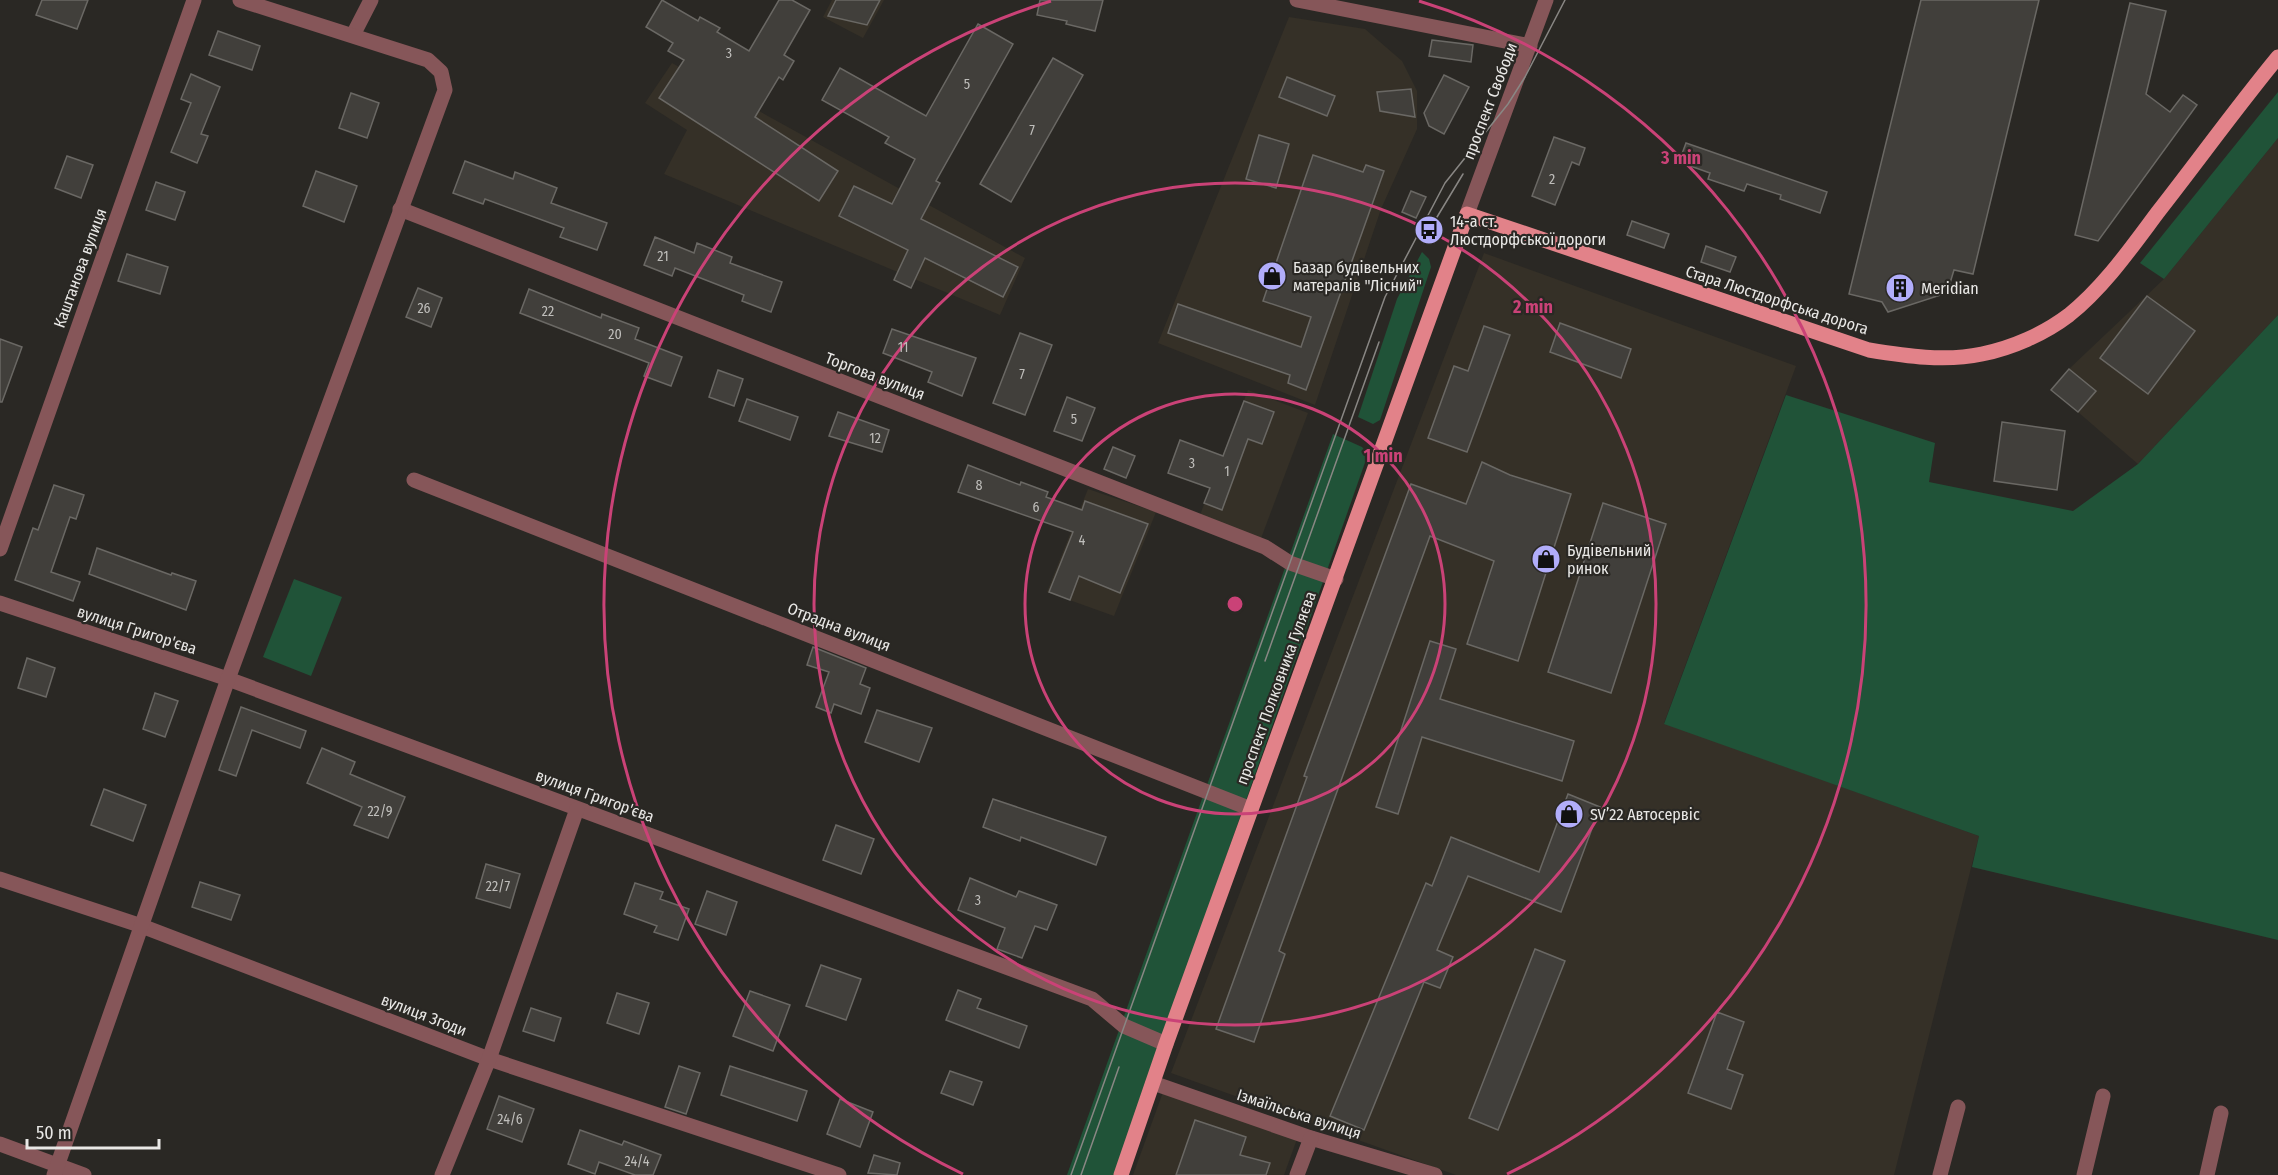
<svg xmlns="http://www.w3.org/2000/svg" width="2278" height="1175" font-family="'Fira Sans Condensed',sans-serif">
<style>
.built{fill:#353027}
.green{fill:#205338}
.building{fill:#413f3b;stroke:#6a6864;stroke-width:1.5}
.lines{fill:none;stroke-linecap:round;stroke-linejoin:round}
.minor{stroke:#865659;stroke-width:15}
.major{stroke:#e28289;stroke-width:15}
.tram{stroke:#898784;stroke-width:1.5}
.ring{fill:none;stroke:#ca4277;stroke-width:3}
.labels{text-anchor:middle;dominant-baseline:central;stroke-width:4.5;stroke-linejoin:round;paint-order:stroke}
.number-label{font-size:14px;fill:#bfbebb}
.street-label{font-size:16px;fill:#e9e8e6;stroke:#2a2824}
.poi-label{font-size:16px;fill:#e9e8e6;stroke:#2a2824;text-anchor:start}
.centre{fill:#ca4277;stroke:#2a2824;stroke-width:3}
.ring-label{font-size:18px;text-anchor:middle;font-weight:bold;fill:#ca4277;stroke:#2a2824;stroke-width:4.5;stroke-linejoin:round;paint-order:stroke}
</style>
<rect width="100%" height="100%" fill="#2a2824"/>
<g class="built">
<polygon points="832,0 884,0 863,38 823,17"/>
<polygon points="1289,17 1365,29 1402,61 1417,91 1417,129 1381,209 1315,405 1158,343"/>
<polygon points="672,63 1025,258 1000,315 664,174 687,130 645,103"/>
<polygon points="2278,138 2278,315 2138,464 2078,412 2096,391 2069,369 2164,279"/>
<polygon points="1484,253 1796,366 1664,723 1979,836 1894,1175 1456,1175 1171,1073"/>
<polygon points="1248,390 1308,413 1260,541 1200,515"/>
<polygon points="1088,489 1156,512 1114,616 1047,592"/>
<polygon points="1163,1092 1297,1139 1284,1175 1133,1175"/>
</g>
<g class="green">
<polygon points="2278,92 2278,138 2164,279 2140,263"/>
<polygon points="1422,252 1429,259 1431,267 1380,420 1373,424 1358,417 1397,299"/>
<polygon points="2278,315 2278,940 1972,867 1979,836 1664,724 1786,395 1935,443 1929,482 2073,511 2138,464"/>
<polygon points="1333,434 1362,447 1368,454 1114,1175 1067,1175"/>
<polygon points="294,579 342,597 311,676 263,657"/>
</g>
<g class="building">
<polygon points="42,0 88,0 77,29 36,15"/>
<polygon points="662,0 698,21 700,17 720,28 717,32 749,51 779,0 792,0 810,10 784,55 794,61 783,80 779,77 755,117 838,171 819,201 659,98 684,60 668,51 673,43 646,27"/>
<polygon points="836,0 880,0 867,25 828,16"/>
<polygon points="1040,0 1103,0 1095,31 1066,24 1067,21 1037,15"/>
<polygon points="1921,0 2039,0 1973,274 1954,270 1947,293 1888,312 1882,302 1849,294"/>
<polygon points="2130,3 2166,11 2146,94 2170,112 2183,95 2197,105 2098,241 2075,235"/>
<polygon points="978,24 1013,44 936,181 940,183 921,219 1018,267 1003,297 925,258 911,288 894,280 908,250 839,216 854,186 892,204 915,159 885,143 889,137 822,100 840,68 926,116"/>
<polygon points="218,31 260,46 252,70 209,55"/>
<polygon points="1432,40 1473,45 1471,62 1429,56"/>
<polygon points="1053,58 1083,75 1011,202 980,184"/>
<polygon points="191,74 220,87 201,134 208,136 197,163 171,152 191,103 181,99"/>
<polygon points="1444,75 1469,87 1444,134 1429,126 1424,113"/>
<polygon points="1287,77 1335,96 1327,116 1279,97"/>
<polygon points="1411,89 1415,117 1380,111 1377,92"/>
<polygon points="351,93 379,103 367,138 339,128"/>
<polygon points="1259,135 1289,144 1276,188 1246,179"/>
<polygon points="1554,137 1585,148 1579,165 1572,162 1555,205 1532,196"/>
<polygon points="1686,143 1827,192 1820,213 1780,199 1781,195 1747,184 1744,191 1708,179 1710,173 1679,162"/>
<polygon points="1313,155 1363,172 1366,165 1384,171 1306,390 1288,383 1290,375 1168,333 1178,304 1301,347 1311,317 1263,301"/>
<polygon points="67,156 93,165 81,198 55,188"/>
<polygon points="465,161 513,179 515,172 557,188 551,203 607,223 597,250 560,237 564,228 485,199 483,204 453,193"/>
<polygon points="316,171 357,186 344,222 303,206"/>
<polygon points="156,182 185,192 175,220 146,210"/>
<polygon points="1411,191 1426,197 1416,218 1402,212"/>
<polygon points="1632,221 1669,234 1664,248 1627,235"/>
<polygon points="655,237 694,253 697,243 732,257 730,263 782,282 771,312 742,301 744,295 675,268 672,276 644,265"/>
<polygon points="1706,246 1736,257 1730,272 1701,262"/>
<polygon points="127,254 168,267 160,294 118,281"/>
<polygon points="418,288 442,298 431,327 406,317"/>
<polygon points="529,289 601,318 602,314 639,328 635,339 682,357 671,386 644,376 649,363 520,313"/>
<polygon points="2147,296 2195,331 2148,394 2100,358"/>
<polygon points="1560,323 1631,349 1621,378 1550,352"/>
<polygon points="1484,326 1510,335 1467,452 1428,438 1454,366 1468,371"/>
<polygon points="892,329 976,358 962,396 928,382 932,372 883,353"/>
<polygon points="1020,333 1052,345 1025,415 993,403"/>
<polygon points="0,339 22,347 2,402 0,402"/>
<polygon points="2069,369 2096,391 2078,412 2051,390"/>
<polygon points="718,370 743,379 734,406 709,397"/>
<polygon points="1067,397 1095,408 1082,441 1054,431"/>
<polygon points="747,399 798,417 790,440 739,421"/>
<polygon points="1244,401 1274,412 1262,444 1248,439 1222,510 1204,503 1210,488 1168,473 1180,440 1223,456"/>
<polygon points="838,412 889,430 882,452 829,436"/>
<polygon points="2002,422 2065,431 2057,490 1994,481"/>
<polygon points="1113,447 1135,456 1126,478 1104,469"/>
<polygon points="1482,462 1510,475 1571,494 1518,661 1467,644 1494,561 1430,536 1279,951 1285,954 1254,1042 1216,1029 1307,777 1304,776 1411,484 1466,504"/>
<polygon points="968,465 1020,485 1021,482 1048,492 1046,497 1082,510 1085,501 1148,524 1120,593 1079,576 1070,600 1049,592 1073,532 958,492"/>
<polygon points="54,485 84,495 76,519 70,517 51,572 80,582 73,601 15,580 33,528 38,530"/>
<polygon points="1603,503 1666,524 1611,693 1548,672"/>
<polygon points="97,548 171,575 172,573 196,581 186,610 89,574"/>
<polygon points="1430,641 1456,649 1440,699 1574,741 1562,781 1422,737 1398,814 1376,807"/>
<polygon points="813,647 866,668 860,684 870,688 861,714 834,704 831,713 816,707 829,672 807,665"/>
<polygon points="27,658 55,668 46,697 18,688"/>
<polygon points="155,693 178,701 165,737 143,729"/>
<polygon points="241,707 306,731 300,748 252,730 236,776 219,770"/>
<polygon points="877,710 932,728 919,762 865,742"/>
<polygon points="322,748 355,762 350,774 405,797 388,838 354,825 362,807 307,783"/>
<polygon points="104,789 146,805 133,841 91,825"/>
<polygon points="1568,794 1600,807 1561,912 1468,876 1437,950 1453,957 1440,988 1424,982 1364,1130 1330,1116 1426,883 1432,886 1451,837 1539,872"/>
<polygon points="993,799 1106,837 1096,865 1021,837 1020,841 983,827"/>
<polygon points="836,825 874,839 861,874 823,860"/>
<polygon points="486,864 520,874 510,908 476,898"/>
<polygon points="970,878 1016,897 1019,891 1057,905 1047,930 1035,926 1022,958 997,949 1005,928 958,910"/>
<polygon points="200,882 240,895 231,920 192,907"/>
<polygon points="635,883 663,892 660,899 689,909 678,940 654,932 657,926 624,914"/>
<polygon points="707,891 737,902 726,935 695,924"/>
<polygon points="1535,949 1565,961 1498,1130 1469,1118"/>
<polygon points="821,965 861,979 846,1020 806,1006"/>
<polygon points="958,990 981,999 977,1008 1027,1026 1019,1048 946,1020"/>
<polygon points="750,991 790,1005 773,1051 733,1036"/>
<polygon points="617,993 649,1003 639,1034 607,1023"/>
<polygon points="531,1008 561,1018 554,1041 523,1031"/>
<polygon points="1717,1012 1744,1022 1727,1069 1743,1075 1731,1109 1688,1093"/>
<polygon points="679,1066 700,1073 686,1114 665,1107"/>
<polygon points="730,1066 807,1091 797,1121 721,1095"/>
<polygon points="950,1071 982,1082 973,1105 941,1093"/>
<polygon points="499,1096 534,1109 522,1142 487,1129"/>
<polygon points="840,1099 873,1112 860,1147 827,1134"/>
<polygon points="1195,1120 1246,1137 1240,1155 1270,1163 1266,1175 1176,1175"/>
<polygon points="580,1130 622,1145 624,1141 661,1155 653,1175 635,1175 599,1162 595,1174 568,1164"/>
<polygon points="874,1155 900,1163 897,1175 868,1173"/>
</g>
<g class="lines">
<g class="minor">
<polyline points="1297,0 1530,46"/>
<polyline points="353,35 371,0"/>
<polyline points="400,209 1265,547 1290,563 1336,579"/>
<polyline points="1467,214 1546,0"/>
<polyline points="414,480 1251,809"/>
<polyline points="0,549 194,0"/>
<polyline points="0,603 228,679 1092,999 1124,1026 1166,1044"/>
<polyline points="0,879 139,925 489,1059 839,1175"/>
<polyline points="1153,1083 1311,1138 1435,1175"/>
<polyline points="0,1144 84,1175"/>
<polyline points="54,1175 228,679 445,90 441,72 428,60 240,0"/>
<polyline points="442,1175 489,1059 577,809"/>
<polyline points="1297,1175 1311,1138"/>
<polyline points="1940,1175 1958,1107"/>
<polyline points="2084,1175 2103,1096"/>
<polyline points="2207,1175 2221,1113"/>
</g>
<path class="major" d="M1121,1175L1166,1044L1467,214L1869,350C1906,356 1945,362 1982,354C2012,348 2044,334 2069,315C2104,287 2131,248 2158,212C2198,161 2236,108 2278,57"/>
<g class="tram">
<polyline points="1434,222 1463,174"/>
<polyline points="1265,661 1379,342"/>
<polyline points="1071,1175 1385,297 1445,183 1508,104 1525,77 1565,0"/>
<polyline points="1081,1175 1119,1067"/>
</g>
</g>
<g class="ring">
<circle cx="1235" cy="604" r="210"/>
<circle cx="1235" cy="604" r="421"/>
<path d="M963 1174A631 631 0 0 1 1051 1M1419 1A631 631 0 0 1 1507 1174"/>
</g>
<defs>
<g id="bus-disc" transform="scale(1.5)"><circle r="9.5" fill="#b1adfa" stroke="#2a2824"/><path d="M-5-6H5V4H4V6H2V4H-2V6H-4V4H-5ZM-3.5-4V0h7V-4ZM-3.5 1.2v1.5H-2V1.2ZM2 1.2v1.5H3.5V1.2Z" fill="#111"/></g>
<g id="shop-disc" transform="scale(1.5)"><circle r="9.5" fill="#b1adfa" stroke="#2a2824"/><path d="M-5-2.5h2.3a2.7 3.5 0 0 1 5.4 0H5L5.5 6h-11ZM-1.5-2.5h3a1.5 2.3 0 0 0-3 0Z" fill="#111"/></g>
<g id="building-disc" transform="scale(1.5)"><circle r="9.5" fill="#b1adfa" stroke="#2a2824"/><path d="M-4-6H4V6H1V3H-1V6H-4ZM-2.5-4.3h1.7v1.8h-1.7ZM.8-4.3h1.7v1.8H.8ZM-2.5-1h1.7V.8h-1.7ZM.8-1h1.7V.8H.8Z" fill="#111"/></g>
</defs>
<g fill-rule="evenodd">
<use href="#bus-disc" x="1429" y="230"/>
<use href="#shop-disc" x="1272" y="276"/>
<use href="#building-disc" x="1900" y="288"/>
<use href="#shop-disc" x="1546" y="559"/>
<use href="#shop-disc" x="1569" y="814"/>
</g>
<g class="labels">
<g class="number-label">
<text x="729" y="53">3</text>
<text x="967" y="84">5</text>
<text x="1032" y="130">7</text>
<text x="1552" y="179">2</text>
<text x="663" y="256">21</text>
<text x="424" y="308">26</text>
<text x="548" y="311">22</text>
<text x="615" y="334">20</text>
<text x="903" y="347">11</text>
<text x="1022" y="374">7</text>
<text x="1074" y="419">5</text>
<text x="875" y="438">12</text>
<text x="1192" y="463">3</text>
<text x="1227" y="471">1</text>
<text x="979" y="485">8</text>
<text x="1036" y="507">6</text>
<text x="1082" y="540">4</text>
<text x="380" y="811">22/9</text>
<text x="498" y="886">22/7</text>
<text x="978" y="900">3</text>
<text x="510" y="1119">24/6</text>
<text x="637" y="1161">24/4</text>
</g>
<g class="street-label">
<text transform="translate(1490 101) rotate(-69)">проспект Свободи</text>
<text transform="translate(80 268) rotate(-70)">Каштанова вулиця</text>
<text transform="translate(1777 300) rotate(18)">Стара Люстдорфська дорога</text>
<text transform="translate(875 376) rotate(21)">Торгова вулиця</text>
<text transform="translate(839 627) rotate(21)">Отрадна вулиця</text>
<text transform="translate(137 630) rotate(18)">вулиця Григор'єва</text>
<text transform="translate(1276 688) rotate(-70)">проспект Полковника Гуляєва</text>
<text transform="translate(595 796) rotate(20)">вулиця Григор'єва</text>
<text transform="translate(424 1015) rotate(21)">вулиця Згоди</text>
<text transform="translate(1299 1114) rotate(18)">Ізмаїльська вулиця</text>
</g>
<g class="poi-label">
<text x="1450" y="221">14-а ст.<tspan x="1450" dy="18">Люстдорфської дороги</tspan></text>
<text x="1293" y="267">Базар будівельних<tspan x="1293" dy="18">матералів "Лісний"</tspan></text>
<text x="1921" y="288">Meridian</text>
<text x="1567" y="550">Будівельний<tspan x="1567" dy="18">ринок</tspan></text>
<text x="1590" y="814">SV’22 Автосервіс</text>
</g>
</g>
<circle cx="1235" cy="604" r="9" class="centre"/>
<g class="ring-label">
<text x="1681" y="164">3 min</text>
<text x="1533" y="313">2 min</text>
<text x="1383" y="462">1 min</text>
</g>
<path d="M27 1139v9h132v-9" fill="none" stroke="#e9e8e6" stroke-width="3"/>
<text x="36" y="1139" font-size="18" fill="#e9e8e6" stroke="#2a2824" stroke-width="4.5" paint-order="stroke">50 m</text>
</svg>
